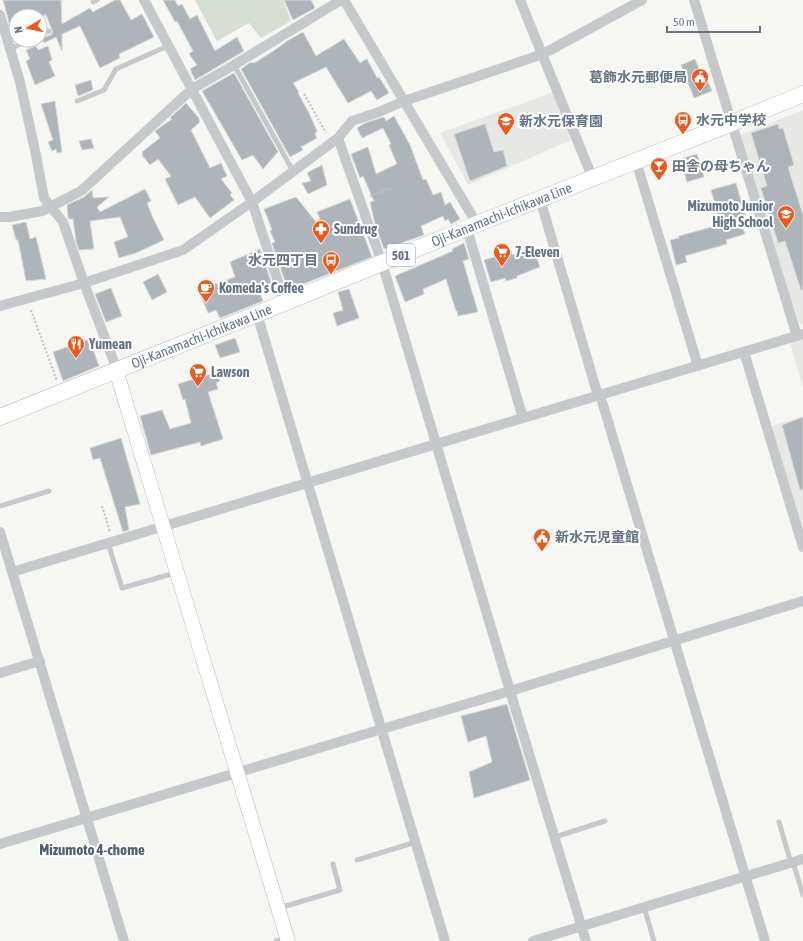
<svg xmlns="http://www.w3.org/2000/svg" width="803" height="941" font-family="'Asap Condensed','Noto Sans JP',sans-serif">
<style>
.built{fill:#e7e8e6}
.green{fill:#d7ded3}
.building{fill:#adb4ba;stroke:#d7d8d5}
.lines{fill:none;stroke-linecap:round;stroke-linejoin:round}
.secondary-casing{stroke:#b8bcc1;stroke-width:15}
.primary-casing{stroke:#b8bcc0;stroke-width:17}
.path{stroke:#bfc1c3;stroke-width:2;stroke-dasharray:2 2;stroke-linecap:butt}
.lane{stroke:#c6c9cc;stroke-width:5}
.street{stroke:#c6c9cc;stroke-width:10}
.secondary{stroke:#fff;stroke-width:14}
.primary{stroke:#fff;stroke-width:16}
.labels{text-anchor:middle;dominant-baseline:central;stroke-width:4;stroke-linejoin:round;paint-order:stroke}
.shield{fill:#fff;stroke:#929eaa;stroke-width:1}
.shield-label{font-size:13px;font-weight:bold;fill:#647485}
.poi-label{font-size:14px;font-weight:bold;fill:#647485;stroke:#fff;text-anchor:start}
.street-label{font-size:14px;fill:#647485;stroke:#fff}
.neighbourhood-label{font-size:15px;font-weight:bold;fill:#525e6a;stroke:#fff}
</style>
<rect width="100%" height="100%" fill="#f6f6f2"/>
<g class="built">
<polygon points="554,92 571,140 468,185 440,133"/>
<polygon points="803,110 803,325 798,322 740,135"/>
<polygon points="803,339 803,388 790,343"/>
<polygon points="803,417 803,529 801,529 771,426"/>
</g>
<polygon class="green" points="195,0 283,0 291,21 261,38 249,23 217,41"/>
<g class="building">
<polygon points="3,0 61,0 62,24 90,8 93,12 115,0 120,0 131,20 142,14 154,37 119,54 120,58 100,68 80,26 62,34 62,51 56,37 44,43 42,38 51,35 53,32 46,15 16,16 16,36 13,37"/>
<polygon points="163,0 175,0 178,6 182,4 190,19 197,15 215,51 237,37 244,51 195,80 190,69 197,65 189,54 193,51 177,21 175,22"/>
<polygon points="284,0 311,0 315,8 293,20"/>
<polygon points="303,32 316,56 344,39 360,63 367,59 377,78 379,77 389,93 377,100 371,91 348,103 326,67 293,83 299,92 298,93 309,113 317,131 315,134 317,138 301,147 303,150 290,157 241,69 251,62 252,63 256,62 272,52 287,41"/>
<polygon points="36,46 38,50 48,46 52,60 49,62 55,76 35,85 26,61 30,59 26,50"/>
<polygon points="695,59 703,80 707,79 712,91 694,98 681,65"/>
<polygon points="234,73 278,152 263,169 253,155 242,160 202,91"/>
<polygon points="91,80 93,90 78,96 75,85"/>
<polygon points="55,101 62,152 57,153 56,149 52,151 48,142 53,140 41,104"/>
<polygon points="186,103 198,117 200,122 191,130 210,168 221,163 227,176 221,179 232,193 230,195 234,200 210,218 195,197 178,205 165,179 171,176 158,159 150,165 142,155 143,154 142,152 160,138 155,131 172,119 170,118"/>
<polygon points="394,116 410,145 423,180 426,179 433,195 441,192 445,205 450,202 460,219 451,224 448,219 445,221 443,216 421,226 424,235 384,249 375,224 370,202 374,201 363,176 360,178 351,154 368,147 376,174 397,164 389,145 391,144 383,128 362,138 357,128 365,123 384,117 386,121"/>
<polygon points="485,124 494,152 503,150 507,166 470,181 454,134"/>
<polygon points="778,124 779,129 783,128 794,165 788,167 803,215 803,290 801,290 785,241 778,243 761,188 767,186 751,133"/>
<polygon points="91,139 94,148 82,150 79,141"/>
<polygon points="697,154 704,177 687,182 680,159"/>
<polygon points="322,165 327,185 308,194 302,183 311,181 307,173"/>
<polygon points="736,183 748,225 742,226 745,234 726,240 727,244 685,256 687,262 676,265 670,240 679,238 679,236 719,225 718,220 719,219 711,190"/>
<polygon points="145,189 151,201 147,203 153,218 164,240 136,253 119,258 114,242 128,237 120,217 90,221 94,249 79,250 76,241 73,219 69,219 68,218 67,205 84,197 92,190 93,198 109,197 97,207 100,212"/>
<polygon points="296,197 316,222 320,219 317,212 350,199 372,257 293,288 291,282 286,284 272,243 275,242 270,231 272,230 264,209"/>
<polygon points="26,222 30,239 36,237 46,279 26,281 18,240 16,240 12,225"/>
<polygon points="464,243 469,259 463,261 478,312 458,316 457,311 456,311 446,279 423,289 424,294 405,302 395,276 453,251 452,249"/>
<polygon points="533,247 540,267 517,276 517,278 506,281 505,278 491,282 484,260 511,252 512,255"/>
<polygon points="260,249 273,288 260,293 263,301 220,318 216,310 208,313 200,294 205,291 204,288 235,277 230,262"/>
<polygon points="158,274 167,292 152,300 143,282"/>
<polygon points="111,288 122,316 106,322 95,294"/>
<polygon points="349,289 359,318 337,326 333,313 343,310 338,292"/>
<polygon points="235,338 240,352 220,358 215,345"/>
<polygon points="89,339 99,366 63,381 53,352"/>
<polygon points="217,372 220,381 216,383 218,389 208,392 223,439 201,446 200,442 151,455 140,416 162,410 170,429 191,423 185,399 183,400 178,384"/>
<polygon points="803,417 803,489 800,490 782,425"/>
<polygon points="121,438 140,504 125,507 129,530 123,532 100,458 93,460 90,448"/>
<polygon points="507,704 530,780 474,798 469,772 492,762 486,736 468,742 461,716"/>
</g>
<g class="lines">
<g class="secondary-casing">
<polyline id="secondary" points="116,370 288,941"/>
</g>
<g class="primary-casing">
<g id="primary">
<path id="s1" d="M0,417L257,314L477,224L732,123L803,94"/>
</g>
</g>
<g class="path">
<polyline points="304,94 326,133"/>
<polyline points="370,196 391,188"/>
<polyline points="31,310 57,381"/>
<polyline points="102,506 110,532"/>
</g>
<g class="lane">
<polyline points="93,2 97,0"/>
<polyline points="40,35 49,31"/>
<polyline points="10,49 29,40"/>
<polyline points="234,65 293,171"/>
<polyline points="77,101 104,90 116,69 168,46"/>
<polyline points="0,506 49,491"/>
<polyline points="108,543 122,588 175,573"/>
<polyline points="779,822 791,863"/>
<polyline points="555,837 605,821"/>
<polyline points="357,860 416,842"/>
<polyline points="793,862 803,895"/>
<polyline points="644,907 654,941"/>
<polyline points="279,908 340,890 333,864"/>
<polyline points="276,941 287,938"/>
</g>
<g class="street">
<polyline points="144,0 252,202 285,303"/>
<polyline points="344,0 477,224"/>
<polyline points="520,0 593,179"/>
<polyline points="694,0 797,336"/>
<polyline points="0,15 20,82 36,155 44,198 63,222 84,283 117,370"/>
<polyline points="338,138 382,263 510,691 586,941"/>
<polyline points="636,161 698,366"/>
<polyline points="540,199 596,389 600,395 765,941"/>
<polyline points="0,217 10,217 42,211 81,191 192,89 234,65 341,0"/>
<polyline points="467,229 523,418"/>
<polyline points="0,306 84,283 183,250 252,202 338,138 352,121 379,112 404,101 543,54 642,0"/>
<polyline points="257,314 445,941"/>
<polyline points="744,352 803,547"/>
<polyline points="0,532 124,941"/>
<path d="M12,572C276,492 539,413 803,334"/>
<polyline points="0,673 40,661"/>
<polyline points="0,844 382,729 510,691 803,601"/>
<polyline points="533,941 803,859"/>
</g>
<use href="#secondary" class="secondary"/>
<use href="#primary" class="primary"/>
</g>
<defs>
<g id="civic-pin" transform="scale(0.9)"><path d="M0 17L-7.5 6A9.5 9.5 0 1 1 7.5 6Z" fill="#ec591d" stroke="#fff"/><path d="M-.6-6.5H3V-4.5H.6V-3L4-1V1h2V6H-6V1h2V-1L-.6-3ZM-1.2 2.5V6h2.4V2.5Z" fill="#fff"/></g>
<g id="bus-pin" transform="scale(0.9)"><path d="M0 17L-7.5 6A9.5 9.5 0 1 1 7.5 6Z" fill="#ec591d" stroke="#fff"/><path d="M-5-6H5V4H4V6H2V4H-2V6H-4V4H-5ZM-3.5-4V0h7V-4ZM-3.5 1.2v1.5H-2V1.2ZM2 1.2v1.5H3.5V1.2Z" fill="#fff"/></g>
<g id="school-pin" transform="scale(0.9)"><path d="M0 17L-7.5 6A9.5 9.5 0 1 1 7.5 6Z" fill="#ec591d" stroke="#fff"/><path d="M0-5L7-2L0 1L-7-2ZM-4 1L0 2.5L4 1V4Q0 6-4 4Z" fill="#fff"/></g>
<g id="bar-pin" transform="scale(0.9)"><path d="M0 17L-7.5 6A9.5 9.5 0 1 1 7.5 6Z" fill="#ec591d" stroke="#fff"/><path d="M-6-5H6L.8 .8V4.5H3.5V6h-7V4.5H-.8V.8Z" fill="#fff"/></g>
<g id="pharmacy-pin" transform="scale(0.9)"><path d="M0 17L-7.5 6A9.5 9.5 0 1 1 7.5 6Z" fill="#ec591d" stroke="#fff"/><path d="M-2-6h4v4h4v4h-4v4h-4v-4h-4v-4h4Z" fill="#fff"/></g>
<g id="supermarket-pin" transform="scale(0.9)"><path d="M0 17L-7.5 6A9.5 9.5 0 1 1 7.5 6Z" fill="#ec591d" stroke="#fff"/><path d="M-6-5.5h2.5l.6 2H6L4.5 2H-2.5L-4.4-4H-6ZM-1.5 3.2a1.3 1.3 0 1 0 .1 0ZM3 3.2a1.3 1.3 0 1 0 .1 0Z" fill="#fff"/></g>
<g id="cafe-pin" transform="scale(0.9)"><path d="M0 17L-7.5 6A9.5 9.5 0 1 1 7.5 6Z" fill="#ec591d" stroke="#fff"/><path d="M-5.5-4.5H6V0H3Q3 3.5 0 3.5H-2.5Q-5.5 3.5-5.5 0ZM3-3.2v2h1.7v-2ZM-6 4.5H4V6H-6Z" fill="#fff"/></g>
<g id="restaurant-pin" transform="scale(0.9)"><path d="M0 17L-7.5 6A9.5 9.5 0 1 1 7.5 6Z" fill="#ec591d" stroke="#fff"/><path d="M-5-6h1v4h1v-4h1v4h1v-4h1v5L-1.5 .5V6h-2V.5L-5-1ZM5-6V6H3V1.5H1.5Q1.5-4 5-6Z" fill="#fff"/></g>
</defs>
<g fill-rule="evenodd">
<use href="#civic-pin" x="700" y="77"/>
<use href="#bus-pin" x="683" y="120"/>
<use href="#school-pin" x="506" y="121"/>
<use href="#bar-pin" x="659" y="166"/>
<use href="#school-pin" x="786" y="214"/>
<use href="#pharmacy-pin" x="321" y="229"/>
<use href="#supermarket-pin" x="502" y="252"/>
<use href="#bus-pin" x="331" y="260"/>
<use href="#cafe-pin" x="206" y="288"/>
<use href="#restaurant-pin" x="76" y="344"/>
<use href="#supermarket-pin" x="198" y="372"/>
<use href="#civic-pin" x="542" y="537"/>
</g>
<g class="labels">
<rect class="shield" x="387" y="244" width="28" height="22" rx="3"/>
<g class="shield-label">
<text x="401" y="255">501</text>
</g>
<g class="poi-label">
<text x="687" y="77" text-anchor="end">葛飾水元郵便局</text>
<text x="696" y="120">水元中学校</text>
<text x="519" y="121">新水元保育園</text>
<text x="672" y="166">田舎の母ちゃん</text>
<text x="773" y="206" text-anchor="end">Mizumoto Junior<tspan x="773" dy="16">High School</tspan></text>
<text x="334" y="229">Sundrug</text>
<text x="515" y="252">7-Eleven</text>
<text x="318" y="260" text-anchor="end">水元四丁目</text>
<text x="219" y="288">Komeda's Coffee</text>
<text x="89" y="344">Yumean</text>
<text x="211" y="372">Lawson</text>
<text x="555" y="537">新水元児童館</text>
</g>
<g class="street-label">
<text stroke="none"><textPath href="#s1" startOffset="541">Oji-Kanamachi-Ichikawa Line</textPath></text>
<text stroke="none"><textPath href="#s1" startOffset="217">Oji-Kanamachi-Ichikawa Line</textPath></text>
</g>
<g class="neighbourhood-label">
<text x="92" y="849">Mizumoto 4-chome</text>
</g>
</g>
<g transform="translate(28 28) rotate(260)"><circle r="19" fill="#ffffff" stroke="#c1c7ce"/>
<path d="M0-3L7 15L0 10L-7 15Z" fill="#ec591d"/>
<text y="-6" font-size="11" font-weight="bold" text-anchor="middle" fill="#647485">N</text>
</g>
<path d="M667 26v6h93v-6" fill="none" stroke="#647485" stroke-width="2"/>
<text x="673" y="26" font-size="12" fill="#647485" stroke="#ffffff" stroke-width="3" paint-order="stroke">50 m</text>
</svg>
